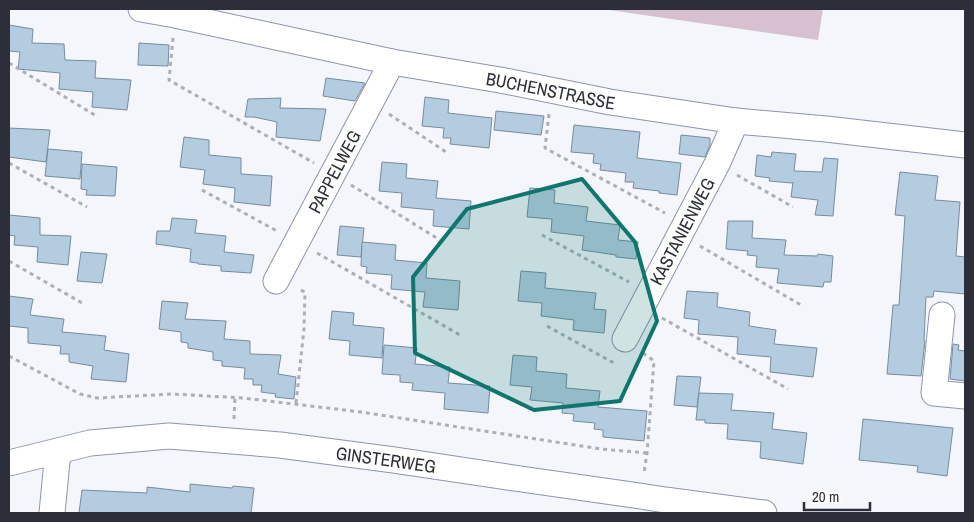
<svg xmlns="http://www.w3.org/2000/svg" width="974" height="522" font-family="'Archivo Narrow',sans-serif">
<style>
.green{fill:#d7c1d1}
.building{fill:#b4ccdf;stroke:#768c9e}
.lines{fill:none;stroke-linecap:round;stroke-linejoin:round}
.minor-casing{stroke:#8e94ad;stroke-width:27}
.path{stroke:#adafb7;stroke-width:3;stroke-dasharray:4 4;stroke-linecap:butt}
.minor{stroke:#fff;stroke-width:25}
.marked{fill:#0f766e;fill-opacity:0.2;stroke:#0f766e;stroke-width:4;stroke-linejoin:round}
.labels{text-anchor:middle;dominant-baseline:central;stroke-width:4.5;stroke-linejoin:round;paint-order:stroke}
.street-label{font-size:18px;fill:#2c2e39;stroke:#fff}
</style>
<rect width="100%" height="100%" fill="#f4f6fb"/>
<polygon class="green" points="602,9 823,9 818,40"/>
<g class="building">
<polygon points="9,25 33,29 32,43 64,44 65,60 96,61 95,78 131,80 127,110 92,107 93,92 59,89 60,73 18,69 20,52 9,51"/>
<polygon points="139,43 169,45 168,66 138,65"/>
<polygon points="326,78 365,83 355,101 323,96"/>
<polygon points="425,97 449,100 448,113 492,118 489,148 450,144 451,138 443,138 444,128 422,126"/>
<polygon points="281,98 280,108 326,109 320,141 276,137 277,122 254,117 245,117 248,99"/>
<polygon points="496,111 544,116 541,135 494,130"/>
<polygon points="574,125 640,132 637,158 681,163 677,195 659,193 659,191 633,188 634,182 625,182 626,173 600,170 601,164 593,163 594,154 571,152"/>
<polygon points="9,128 50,130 46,162 9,157"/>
<polygon points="681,135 710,138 710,145 705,157 679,154"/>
<polygon points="184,137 209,140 209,155 241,158 241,174 272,176 270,206 234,202 235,188 203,184 205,170 180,167"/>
<polygon points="48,149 82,152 80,179 45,176"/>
<polygon points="772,152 796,154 794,171 822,172 824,158 838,159 833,216 815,215 818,200 791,197 793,182 792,183 769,181 770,178 755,176 757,155 771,157"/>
<polygon points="382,162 407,164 406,178 438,181 436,198 471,201 469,229 433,226 434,210 401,207 402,193 379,191"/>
<polygon points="82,164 117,167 115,196 86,195 87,190 81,189"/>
<polygon points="900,172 938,176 935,200 960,202 956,256 965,257 965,294 934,291 933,297 926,297 924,341 925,341 921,376 887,374 893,305 899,305 905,216 895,215"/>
<polygon points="530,188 555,190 554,203 588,207 586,221 620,225 618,240 638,242 636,259 616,257 616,255 582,250 584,236 551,232 552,219 527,217"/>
<polygon points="9,215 40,218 40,235 71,236 68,265 37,262 38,247 14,245 15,236 9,235"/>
<polygon points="172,218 197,220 195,233 226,236 224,252 254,255 251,273 221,271 221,266 198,264 198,263 190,262 191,249 156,244 157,231 170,231"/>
<polygon points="728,221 753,221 752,238 786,240 784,255 817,256 818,254 833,256 831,282 824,282 823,287 777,283 779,269 756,267 757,256 747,255 748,251 726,249"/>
<polygon points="340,226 364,228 361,257 337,255"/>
<polygon points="362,242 396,245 395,260 427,263 426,278 460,281 458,310 423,307 425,292 391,289 392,275 366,273 367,267 361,266"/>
<polygon points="81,252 107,254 102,283 77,281"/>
<polygon points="521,271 546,273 545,288 596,293 594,309 606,310 604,333 573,330 574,320 541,316 542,303 518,301"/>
<polygon points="687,291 718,293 717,307 750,312 749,326 776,330 774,344 817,348 813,377 770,372 771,357 737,354 738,337 698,334 699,320 684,318"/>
<polygon points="9,296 33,299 30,315 64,319 62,332 106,336 104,350 129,354 126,382 91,379 93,366 69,362 69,354 60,354 61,346 28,343 28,328 9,326"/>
<polygon points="162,301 188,303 185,319 226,321 224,339 250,341 250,354 281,355 278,374 296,377 294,399 275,397 276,394 261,392 262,385 253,385 253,379 244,379 245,368 222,366 222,361 213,360 213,352 188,348 188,343 181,342 181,332 159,329"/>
<polygon points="332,311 354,313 353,325 384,328 382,358 349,355 350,341 329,339"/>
<polygon points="953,344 959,345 958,350 965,351 965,381 950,379"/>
<polygon points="384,345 417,348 415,364 450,367 448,383 490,386 488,413 444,409 445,393 412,390 413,383 400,382 400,375 382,374"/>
<polygon points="513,355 537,357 536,371 567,374 566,388 600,391 598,407 647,411 644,441 603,437 603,430 594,429 595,423 573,421 574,414 562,413 563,403 530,400 532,387 510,385"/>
<polygon points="677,376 701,377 697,407 674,405"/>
<polygon points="699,393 733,394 731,410 774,413 772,429 807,433 803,464 760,458 761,442 727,439 728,424 705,423 705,420 696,420"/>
<polygon points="863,419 953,428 947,476 917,472 918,466 859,460"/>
<polygon points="190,484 232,488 233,486 254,488 251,513 79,513 82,490 147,493 147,487 190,492"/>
</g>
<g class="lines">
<g class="minor-casing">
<g id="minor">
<path id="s1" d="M141,9L175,15L392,62L500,80L610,102L736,121L826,129L965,145"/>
<path id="s2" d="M276,281L392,62"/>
<polyline points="942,315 934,393 965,396"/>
<path id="s3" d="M625,339L717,164L736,121"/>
<path id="s4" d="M9,463L90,443L169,436L280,445L394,460L521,479L640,496L665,500L764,513"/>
<polyline points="52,513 58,451"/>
</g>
</g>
<g class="path">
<polyline points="173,38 169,80 314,163"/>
<polyline points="9,63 98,117"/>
<polyline points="389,114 449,154"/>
<polyline points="549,114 545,148 665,213"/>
<polyline points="9,163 87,207"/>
<polyline points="737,175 793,207"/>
<polyline points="351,185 440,240"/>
<polyline points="202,190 277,231"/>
<polyline points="542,235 629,282"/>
<polyline points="700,246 801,305"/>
<polyline points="317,253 460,335"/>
<polyline points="9,261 82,303"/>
<polyline points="662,318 788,389"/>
<polyline points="547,326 612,362 614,359"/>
<polyline points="643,353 654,361 647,453 644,473"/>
<polyline points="9,356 80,394 97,398 172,394 243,398 361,412 601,449 647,453"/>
<polyline points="296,403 304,329 305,292 298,289"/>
<polyline points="234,419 235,397"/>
</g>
<use href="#minor" class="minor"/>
</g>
<path class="marked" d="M582,179L635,242L657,321L620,401L534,410L415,353L413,277L467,209Z"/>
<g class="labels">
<g class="street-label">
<text stroke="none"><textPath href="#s1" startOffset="418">BUCHENSTRASSE</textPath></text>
<text stroke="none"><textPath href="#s2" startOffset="124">PAPPELWEG</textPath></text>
<text stroke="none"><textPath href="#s3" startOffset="122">KASTANIENWEG</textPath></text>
<text stroke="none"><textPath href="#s4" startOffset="381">GINSTERWEG</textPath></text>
</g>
</g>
<rect width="974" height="522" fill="none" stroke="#2c2e39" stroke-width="20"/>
<path d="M804 502v8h66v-8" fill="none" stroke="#2c2e39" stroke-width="2.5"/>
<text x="812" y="502" font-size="15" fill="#2c2e39" stroke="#ffffff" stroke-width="4" paint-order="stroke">20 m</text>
</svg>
